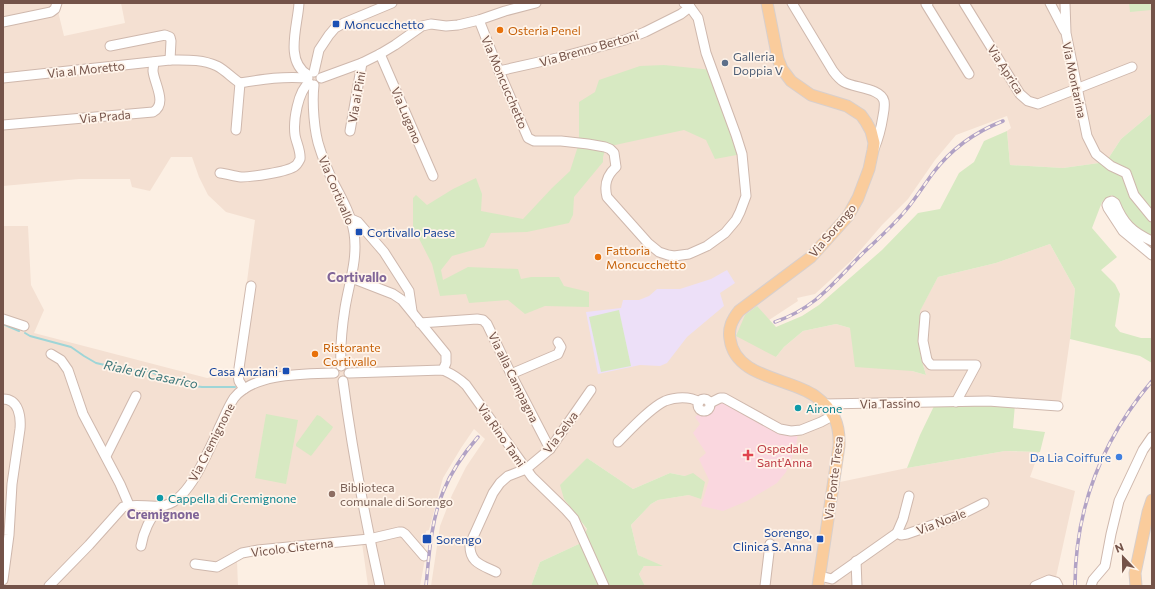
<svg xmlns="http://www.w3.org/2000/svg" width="1155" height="589" font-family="Commissioner,sans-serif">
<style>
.residential{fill:#f4e0d2}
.education{fill:#ede0f8}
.medical{fill:#fad7df}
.green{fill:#d7e9c2}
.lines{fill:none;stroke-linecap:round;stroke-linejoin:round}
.stream{stroke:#9ed5d7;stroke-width:2}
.minor-casing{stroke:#cfb8ad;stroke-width:11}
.major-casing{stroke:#d8cfcc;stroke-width:13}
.minor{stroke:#fff;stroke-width:9}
.major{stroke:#facc9c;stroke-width:11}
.rail-casing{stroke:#b1a2c5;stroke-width:3.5}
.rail{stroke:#fff4ea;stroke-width:2;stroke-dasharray:6;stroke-linecap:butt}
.transit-dot{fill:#1a4fb4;stroke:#fff4ea;stroke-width:1.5}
.food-dot{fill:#e8710a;stroke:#fff4ea;stroke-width:1.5}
.service-dot{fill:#5c6f8a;stroke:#fff4ea;stroke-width:1.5}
.culture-dot{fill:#0f9aa8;stroke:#fff4ea;stroke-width:1.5}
.health-dot{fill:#e0444e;stroke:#fff4ea;stroke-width:1.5}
.shop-dot{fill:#3f7fe0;stroke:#fff4ea;stroke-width:1.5}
.education-dot{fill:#8d6e63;stroke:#fff4ea;stroke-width:1.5}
.labels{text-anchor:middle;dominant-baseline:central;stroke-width:3.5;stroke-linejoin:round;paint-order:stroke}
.transit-label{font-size:12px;fill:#164399;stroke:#fff4ea;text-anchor:start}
.food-label{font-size:12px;fill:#c56008;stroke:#fff4ea;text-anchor:start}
.street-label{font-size:12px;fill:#745349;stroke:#fff4ea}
.service-label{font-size:12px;fill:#4e5e75;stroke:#fff4ea;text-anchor:start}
.culture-label{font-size:12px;fill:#0d838f;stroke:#fff4ea;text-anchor:start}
.health-label{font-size:12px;fill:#be3a42;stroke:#fff4ea;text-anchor:start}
.shop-label{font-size:12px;fill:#366cbe;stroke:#fff4ea;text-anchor:end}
.education-label{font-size:12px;fill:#785e54;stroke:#fff4ea;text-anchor:start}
.neighbourhood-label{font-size:13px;font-weight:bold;fill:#806598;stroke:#fff4ea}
.water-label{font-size:13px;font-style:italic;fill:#3d777a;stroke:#fff4ea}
</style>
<rect width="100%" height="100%" fill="#fcefe3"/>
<polygon class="residential" points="3,3 56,3 64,36 125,23 121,3 1152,3 1152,113 1121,139 1106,162 1063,168 1010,165 1007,131 1011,128 1007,116 956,135 935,160 908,199 882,225 852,260 815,294 797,298 798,301 769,320 756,306 776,357 784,347 803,331 836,324 850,328 912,371 926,375 921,358 920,310 938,277 996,263 1050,244 1075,289 1070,339 1060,409 1015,404 836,406 830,415 835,430 829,481 840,482 907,468 1005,451 1039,452 1030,477 1075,491 1054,586 645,586 639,574 644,566 661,566 638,555 631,525 651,504 658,500 689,495 685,476 670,473 633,489 587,458 564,499 587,530 581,543 540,562 531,586 431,586 440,526 452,495 466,467 485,439 474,429 461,448 443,478 429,530 426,531 424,552 425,559 420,586 368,586 362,543 255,553 237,561 238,586 3,586 3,226 28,226 31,285 44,310 34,333 207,378 235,373 255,220 226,212 208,195 199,177 192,157 171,157 150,191 132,187 130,179 79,179 3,186"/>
<polygon class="education" points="727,270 735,283 720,293 724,306 687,337 667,363 660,366 640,365 598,374 586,312 621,308 623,300 639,300 649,296 657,289 680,289 711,279"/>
<polygon class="medical" points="720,398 780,429 798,432 796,447 786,472 777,483 747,501 723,511 701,506 709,480 699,459 706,453 693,433 700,424 695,417 702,411 708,410 710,407"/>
<g class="green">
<polygon points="1129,3 1150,3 1151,10 1130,12"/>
<polygon points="664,65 712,70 742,154 715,159 706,140 684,130 606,147 603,157 603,162 574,197 573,215 569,223 527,232 491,233 484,247 452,256 441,270 443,280 468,267 518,269 521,279 531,277 559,277 564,286 589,292 589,307 545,306 525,314 508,300 469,303 466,294 440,296 432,264 413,227 413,198 416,195 427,205 453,189 476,178 482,194 481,211 523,219 552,188 570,171 579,143 579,102 595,92 599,80 640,66"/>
<polygon points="1152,113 1152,217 1139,205 1152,223 1152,238 1126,219 1112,195 1102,202 1092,228 1117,257 1101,270 1115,284 1120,294 1115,326 1120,332 1141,338 1152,338 1152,363 1140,356 1070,339 1075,289 1050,244 996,263 938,277 920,311 921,358 926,375 912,371 855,367 850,328 836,324 803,331 784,347 776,357 736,336 745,315 757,306 776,327 802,316 819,305 882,250 918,213 940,209 959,173 974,162 984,141 1007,131 1010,165 1063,168 1106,162 1121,139"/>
<polygon points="619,310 631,366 601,372 589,317"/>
<polygon points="935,404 1015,404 1013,428 1045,432 1040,452 1005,451 907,468 920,435"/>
<polygon points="266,414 298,420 286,484 255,478"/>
<polygon points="317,415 320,416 333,427 332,429 311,456 296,446 296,444"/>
<polygon points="587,458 633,489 670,473 685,476 693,473 705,482 701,499 689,495 658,500 651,504 631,525 638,555 663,566 644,566 639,574 645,586 531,586 540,562 581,543 587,529 564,499 560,485"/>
</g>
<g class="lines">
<g class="stream">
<polyline points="3,324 19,331"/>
<polyline points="25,333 30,336 71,347 84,356 96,363 123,369 147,371 174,380 194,386 202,387 235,387"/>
</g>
<g class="minor-casing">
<g id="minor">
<path d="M299,3C298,25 284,61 308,75"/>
<path d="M792,3L833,71C836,75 839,79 844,82C854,88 881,88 884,101C885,106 884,111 883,116C881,129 879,137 874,149"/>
<polyline points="928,3 926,4 969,74"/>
<polyline points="964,3 1020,94 1028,101 1038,104 1132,67"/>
<polyline points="1050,3 1064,30"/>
<polyline points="1065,3 1066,33 1087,136 1096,154 1111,166 1126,173 1134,195 1152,217"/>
<path d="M479,20L499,71L528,138L534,141H561L588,144L605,147L610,149L614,153L616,167C606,176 604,185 607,197L648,243L659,252L668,255L674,256L689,254L707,246L725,233L736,220L740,212L746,196L742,154L736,135L706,53L698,18L690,7"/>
<polyline points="3,22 51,12 55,9 57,3"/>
<path d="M110,46L165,35L170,37L171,41L170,60C186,60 202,59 217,66C225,70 232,78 240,83"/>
<polyline points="380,54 433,176"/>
<polyline points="499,71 557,58 625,40 645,32 681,14 690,7 684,3"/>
<polyline points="314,72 319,50 329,35 335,28 344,23 392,3"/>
<polyline points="3,78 170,60"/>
<polyline points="321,78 362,63 380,54 395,45 422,26 431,24 446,26 458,25 479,20 505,11 536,3"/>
<path d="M314,85C312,102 314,133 320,149C323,159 328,170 332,180C341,197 351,214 354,233C358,259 349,283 345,308C342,327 340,346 341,366"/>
<path d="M3,125L153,112C168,104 154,83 153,71C153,68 154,64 154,62"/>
<path d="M236,130L240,83C264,79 283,76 308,78"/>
<polyline points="350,131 362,63"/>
<path d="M220,173C227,174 234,176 241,177C251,177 288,172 295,166C297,165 299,161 300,159C301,151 296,142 295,135C293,121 298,91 309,83"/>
<polyline points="351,219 358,222 384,252 409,291 412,311"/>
<path d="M1152,241C1132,232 1123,223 1115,203L1112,201L1109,202L1107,205L1108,208L1123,231L1152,255"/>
<polyline points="352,279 357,280 393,294 402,300 446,354 446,363 443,370"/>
<polyline points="925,316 923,341 927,360 931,365 976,365 956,402"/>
<polyline points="3,319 24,326"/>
<polyline points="420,323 477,319 483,320 487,324 511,374 550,449"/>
<polyline points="51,354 61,360 68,370 83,414 120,484 129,505"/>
<path d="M349,373L443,370C452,374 459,378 466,385L532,477L566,510L574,519L604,586"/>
<polyline points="511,374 558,354 561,347 558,342"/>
<path d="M343,381C352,450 365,518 380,586"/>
<polyline points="244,389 239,381 238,375 251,286"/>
<circle cx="704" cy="405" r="6"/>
<path d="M3,399C19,399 21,417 20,429L12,484L9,535L3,580"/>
<polyline points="710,403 720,398 724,398 780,429 791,431 801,430 821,422 834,415"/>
<polyline points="824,404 988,401 1058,406"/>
<path d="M618,442C630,430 650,408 665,401C675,397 690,396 699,402"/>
<polyline points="106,456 136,396"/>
<polyline points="909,496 903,519 897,533 901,535 907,534 958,516 984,503"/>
<path d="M141,546C144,529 150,520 159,506"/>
<polyline points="856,561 857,586"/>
<polyline points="195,564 217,567 242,553 258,550 369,539 399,532 402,532 405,534 424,556"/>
<path d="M496,572C482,565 469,563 470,544L493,493L500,483L508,476L526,469L550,449L591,390"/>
<polyline points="820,576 832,579 836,576 897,533"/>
<path d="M49,586L89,545L123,507C139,502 158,511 173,502C187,493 198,473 205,458C210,448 215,438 219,428C224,418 228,407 234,398C253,373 305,374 334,373"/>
<polyline points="765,586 770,544"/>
<polyline points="1035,586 1049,580 1056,582 1058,586"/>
<polyline points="1091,586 1093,580 1105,566 1111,534 1119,501 1143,450 1152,437"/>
</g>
</g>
<g class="major-casing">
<g id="major">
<path d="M767,3L778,59L782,69L791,81L811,95L847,106L861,115L866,122L871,131L874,143L873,150L869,169L858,198L848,216L811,257L739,311C732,320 728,328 730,339C735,378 790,378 815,396C834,410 840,424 839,446L818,586"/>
<polyline points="1136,586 1135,573 1148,512 1152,500"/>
</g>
</g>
<use href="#minor" class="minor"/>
<use href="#major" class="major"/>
<g class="rail-casing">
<g id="rail">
<path d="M775,322C816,308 834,282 863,253C878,239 893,226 906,210C916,198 924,185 933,173C951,149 975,132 1003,121"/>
<path d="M426,586C429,555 431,521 443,492C451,472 464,453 478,437"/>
<path d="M1075,586C1075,509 1102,440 1152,381"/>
</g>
</g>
<use href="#rail" class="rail"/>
</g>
<g class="transit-dot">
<rect x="332" y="20" width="8" height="8" rx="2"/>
<rect x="355" y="228" width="8" height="8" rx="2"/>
<rect x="282" y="367" width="8" height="8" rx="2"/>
<rect x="422" y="534" width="10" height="10" rx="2"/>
<rect x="816" y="535" width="8" height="8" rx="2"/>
</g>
<g class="food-dot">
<circle cx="500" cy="30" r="4"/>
<circle cx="598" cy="257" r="4"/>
<circle cx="315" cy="354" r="4"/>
</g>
<circle class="service-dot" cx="725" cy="63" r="4"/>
<g class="culture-dot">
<circle cx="798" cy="408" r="4"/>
<circle cx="160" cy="498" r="4"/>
</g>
<path class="health-dot" d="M746 449h4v4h4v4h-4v4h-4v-4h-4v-4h4z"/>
<circle class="shop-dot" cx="1119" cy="457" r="4"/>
<circle class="education-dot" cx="332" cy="494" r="4"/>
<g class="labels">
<g class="transit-label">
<text x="344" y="24">Moncucchetto</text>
<text x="367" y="232">Cortivallo Paese</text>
<text x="278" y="371" text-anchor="end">Casa Anziani</text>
<text x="812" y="532" text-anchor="end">Sorengo,<tspan x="812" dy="14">Clinica S. Anna</tspan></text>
<text x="436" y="539">Sorengo</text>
</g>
<g class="food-label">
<text x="508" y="30">Osteria Penel</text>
<text x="606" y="250">Fattoria<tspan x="606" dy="14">Moncucchetto</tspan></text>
<text x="323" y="347">Ristorante<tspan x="323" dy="14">Cortivallo</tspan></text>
</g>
<g class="street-label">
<text transform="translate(589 48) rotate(-16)">Via Brenno Bertoni</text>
<text transform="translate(86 69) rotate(-6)">Via al Moretto</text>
<text transform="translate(1006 69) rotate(57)">Via Aprica</text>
<text transform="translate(1075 80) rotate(78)">Via Montarina</text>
<text transform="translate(505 82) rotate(67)">Via Moncucchetto</text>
<text transform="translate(356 97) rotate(-80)">Via ai Pini</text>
<text transform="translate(407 115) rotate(67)">Via Lugano</text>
<text transform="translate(105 116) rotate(-5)">Via Prada</text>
<text transform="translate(337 190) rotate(67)">Via Cortivallo</text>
<text transform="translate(832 230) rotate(-50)">Via Sorengo</text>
<text transform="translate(514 377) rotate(64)">Via alla Campagna</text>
<text transform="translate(890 403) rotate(-1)">Via Tassino</text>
<text transform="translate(560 432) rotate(-53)">Via Selva</text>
<text transform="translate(502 435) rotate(55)">Via Rino Tami</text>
<text transform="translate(211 442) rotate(-63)">Via Cremignone</text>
<text transform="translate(833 478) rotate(-83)">Via Ponte Tresa</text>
<text transform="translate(941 521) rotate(-21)">Via Noale</text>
<text transform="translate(292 547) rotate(-7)">Vicolo Cisterna</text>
</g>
<g class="service-label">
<text x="733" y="56">Galleria<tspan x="733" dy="14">Doppia V</tspan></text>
</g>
<g class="culture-label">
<text x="806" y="408">Airone</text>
<text x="168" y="498">Cappella di Cremignone</text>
</g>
<g class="health-label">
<text x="757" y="448">Ospedale<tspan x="757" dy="14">Sant'Anna</tspan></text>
</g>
<g class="shop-label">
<text x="1111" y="457">Da Lia Coiffure</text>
</g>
<g class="education-label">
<text x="340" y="487">Biblioteca<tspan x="340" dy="14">comunale di Sorengo</tspan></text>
</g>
<g class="neighbourhood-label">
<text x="357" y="277">Cortivallo</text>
<text x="163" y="514">Cremignone</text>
</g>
<g class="water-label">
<text transform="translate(151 374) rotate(12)">Riale di Casarico</text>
</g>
</g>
<rect width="1155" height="589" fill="none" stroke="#745349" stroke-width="8"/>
<g transform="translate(1123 557) rotate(338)" stroke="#fff4ea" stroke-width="3" paint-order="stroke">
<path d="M0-3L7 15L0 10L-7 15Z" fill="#745349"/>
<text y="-6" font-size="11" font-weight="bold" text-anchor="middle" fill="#745349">N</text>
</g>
</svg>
